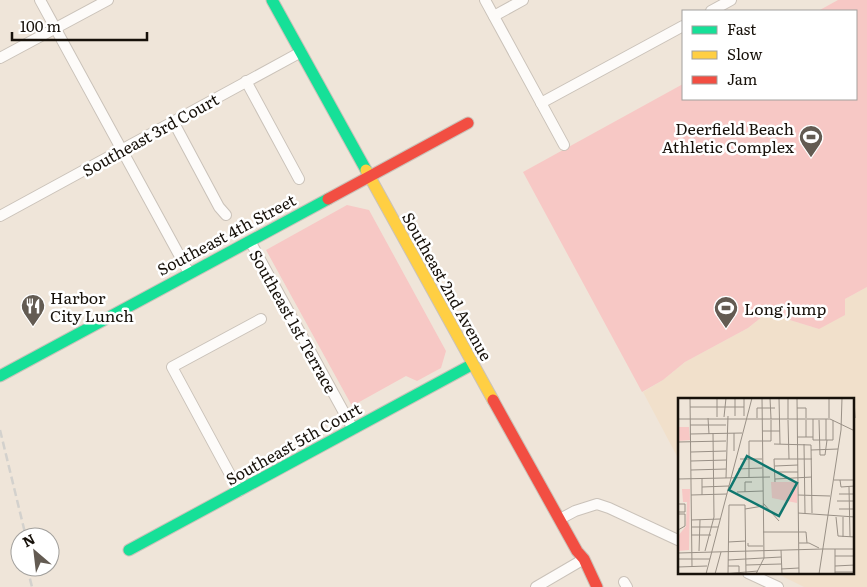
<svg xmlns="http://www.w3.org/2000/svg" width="867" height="587" font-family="Literata,serif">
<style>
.built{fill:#f1e0cb}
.green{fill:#f7c8c5}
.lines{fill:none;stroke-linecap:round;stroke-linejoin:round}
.street-casing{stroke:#cac2b9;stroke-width:12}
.fast-casing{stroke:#cac2b9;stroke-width:13}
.slow-casing{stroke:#cac2b9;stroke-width:13}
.jam-casing{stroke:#cac2b9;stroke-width:13}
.street{stroke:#fdfbf9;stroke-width:10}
.fast{stroke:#16e098;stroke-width:11}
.slow{stroke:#ffcf43;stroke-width:11}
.jam{stroke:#f24e42;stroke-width:11}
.rail{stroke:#d3d1cd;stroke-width:2.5;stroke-dasharray:8 4;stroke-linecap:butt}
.labels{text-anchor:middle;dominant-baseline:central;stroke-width:5;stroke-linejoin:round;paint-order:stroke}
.poi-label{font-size:16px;fill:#17110a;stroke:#fff;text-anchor:start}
.street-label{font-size:16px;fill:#17110a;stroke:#fff}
.inset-road{fill:none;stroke:#999086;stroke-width:1}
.view{fill:#0f766e;fill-opacity:0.15;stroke:#0f766e;stroke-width:2.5}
.inset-edge{fill:none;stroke:#17110a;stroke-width:2.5}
</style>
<rect width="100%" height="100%" fill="#efe5d9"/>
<polygon class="built" points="867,287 867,587 804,587 776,573 853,573 853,400 680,400 679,460 643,392 663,380 685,362 748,328 767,313 819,329 845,299"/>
<g class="green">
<polygon points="838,0 867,0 867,287 845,299 845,315 819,329 767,313 748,328 685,362 663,380 642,392 523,172 683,84 683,99 856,99 856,11 818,11"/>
<polygon points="347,205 369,210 446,351 441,368 417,381 406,376 352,406 266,250"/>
</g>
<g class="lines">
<g class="street-casing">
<g id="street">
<polyline points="40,0 189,273"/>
<polyline points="485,0 564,145"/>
<polyline points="711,11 731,0"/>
<polyline points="494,16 523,0"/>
<polyline points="0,58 108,0"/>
<polyline points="246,81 299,179"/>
<polyline points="541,103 683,26"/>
<polyline points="173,121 219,207 226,215"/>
<polyline points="0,216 301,52"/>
<polyline points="250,241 353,429"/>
<polyline points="239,491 172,367 261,319"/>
<polyline points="560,519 575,511 597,504 609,508 680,541"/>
<polyline points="748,573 778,587"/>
<polyline points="624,582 627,587"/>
<polyline points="536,587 584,559"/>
</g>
</g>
<g class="fast-casing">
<g id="fast">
<polyline points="272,0 366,170"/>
<polyline points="0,376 328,199"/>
<polyline points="129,550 473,364"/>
</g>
</g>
<g class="slow-casing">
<polyline id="slow" points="366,170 493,400"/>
</g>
<g class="jam-casing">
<g id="jam">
<polyline points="328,199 468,123"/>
<polyline points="493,400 577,551 584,559 597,587"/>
</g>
</g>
<use href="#street" class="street"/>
<use href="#fast" class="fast"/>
<use href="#slow" class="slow"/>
<use href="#jam" class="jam"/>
<g class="rail">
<polyline points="0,430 26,537"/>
<polyline points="27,567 32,587"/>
</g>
</g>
<defs>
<g id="stadium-pin" transform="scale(1.25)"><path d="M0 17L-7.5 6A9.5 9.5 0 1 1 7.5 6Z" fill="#635b52" stroke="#fff"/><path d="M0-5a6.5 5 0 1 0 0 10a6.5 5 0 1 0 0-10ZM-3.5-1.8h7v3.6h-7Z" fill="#fff"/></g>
<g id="restaurant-pin" transform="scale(1.25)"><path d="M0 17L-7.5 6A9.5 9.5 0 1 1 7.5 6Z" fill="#635b52" stroke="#fff"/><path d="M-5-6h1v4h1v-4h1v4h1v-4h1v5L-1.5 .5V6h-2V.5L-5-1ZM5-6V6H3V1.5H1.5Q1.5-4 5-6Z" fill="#fff"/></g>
</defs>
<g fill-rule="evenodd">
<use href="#stadium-pin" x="811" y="137"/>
<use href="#restaurant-pin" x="33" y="306"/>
<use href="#stadium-pin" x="726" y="308"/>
</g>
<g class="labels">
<g class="poi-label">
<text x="794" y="128" text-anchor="end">Deerfield Beach<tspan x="794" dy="18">Athletic Complex</tspan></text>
<text x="50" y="297">Harbor<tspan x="50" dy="18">City Lunch</tspan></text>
<text x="744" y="308">Long jump</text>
</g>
<g class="street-label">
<text transform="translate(150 134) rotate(-29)">Southeast 3rd Court</text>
<text transform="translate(226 234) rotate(-28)">Southeast 4th Street</text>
<text transform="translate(448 286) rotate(61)">Southeast 2nd Avenue</text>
<text transform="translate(294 321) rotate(61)">Southeast 1st Terrace</text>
<text transform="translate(293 443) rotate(-29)">Southeast 5th Court</text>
</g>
</g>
<g transform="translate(678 398)">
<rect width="176" height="176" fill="#efe5d9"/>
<path d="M0,29H11L12,42L0,43ZM93,84H119V105L94,100ZM4,91H12L11,152L0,153V138L8,128L9,104H5Z" fill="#f7c8c5"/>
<path class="inset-road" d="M12,0L14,169M39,0V19M57,0V18M66,0V18M92,0L93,21M101,0L102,46M110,0V21M119,0L121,176M151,0V20M176,0L177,20M12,9H66M119,10H128V20M46,19L48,0M30,20L31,36M79,20V10H97M0,21H152L177,33M135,21V42H155V22M148,21V42M110,22L111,61M128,22V39M141,22L142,57H147L149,42M12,27H48M84,33H102M56,35V53M12,36L64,35M119,39H135M0,44L48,43M96,46L133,47L134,115M126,46L127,115M133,52L160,51M13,54L48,53M62,61H84M13,63L48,62M97,68L120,67M60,71L84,70M13,72L48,71M97,74H120M24,80V97M48,80L50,18M71,80V43H93V22M0,81L92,79M97,81L134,79M156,82H177M162,82L163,89L177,88M97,84L96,61H134M24,89L51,88M171,89L172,139M59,94L85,93M67,94V84H74M161,96H177M13,97L49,96M120,97L152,98M159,103H177M85,105L101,123M0,106H7V114H0M67,111L85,108M161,111H177M120,115L177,119M0,116H7V128L0,132M158,119L160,138L177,139M165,119V139M13,122L42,121M13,129H40M85,134H128L129,145M13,137H33M50,144L68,143M70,145V148H85M121,145H131L141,150M145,151H177M157,151V176M103,152L104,176M21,153L22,122M27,153L36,119L35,35M0,155L145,151M157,158H177M0,161H32M50,162L103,159M68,167L103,166M50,168H61V175M157,168L177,167M0,169L29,168M103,171L121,170M157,174H176M28,176L74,0M37,176L43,154M45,176L80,173M50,176L51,107H67L68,176M78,176L86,160L84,0M141,176L163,32L164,0"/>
<path class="view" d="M69,58L119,85L101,118L51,92Z"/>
<rect width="176" height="176" class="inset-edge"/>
</g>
<rect x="682" y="10" width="175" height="90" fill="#ffffff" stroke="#a2a09d"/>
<rect x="692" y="26" width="25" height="8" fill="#16e098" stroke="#a2a09d"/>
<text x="727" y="35" font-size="15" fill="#17110a">Fast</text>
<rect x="692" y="51" width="25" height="8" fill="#ffcf43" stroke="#a2a09d"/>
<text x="727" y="60" font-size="15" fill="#17110a">Slow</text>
<rect x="692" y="76" width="25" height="8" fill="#f24e42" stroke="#a2a09d"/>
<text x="727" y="85" font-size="15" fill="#17110a">Jam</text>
<g transform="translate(35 552) rotate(332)"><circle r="24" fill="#ffffff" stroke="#a2a09d"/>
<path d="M0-4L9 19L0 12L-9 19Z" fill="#635b52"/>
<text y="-8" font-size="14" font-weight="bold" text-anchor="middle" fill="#17110a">N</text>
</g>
<path d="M12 32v8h135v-8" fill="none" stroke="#17110a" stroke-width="2.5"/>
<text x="20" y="32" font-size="15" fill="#17110a" stroke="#ffffff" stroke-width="4" paint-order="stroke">100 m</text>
</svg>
